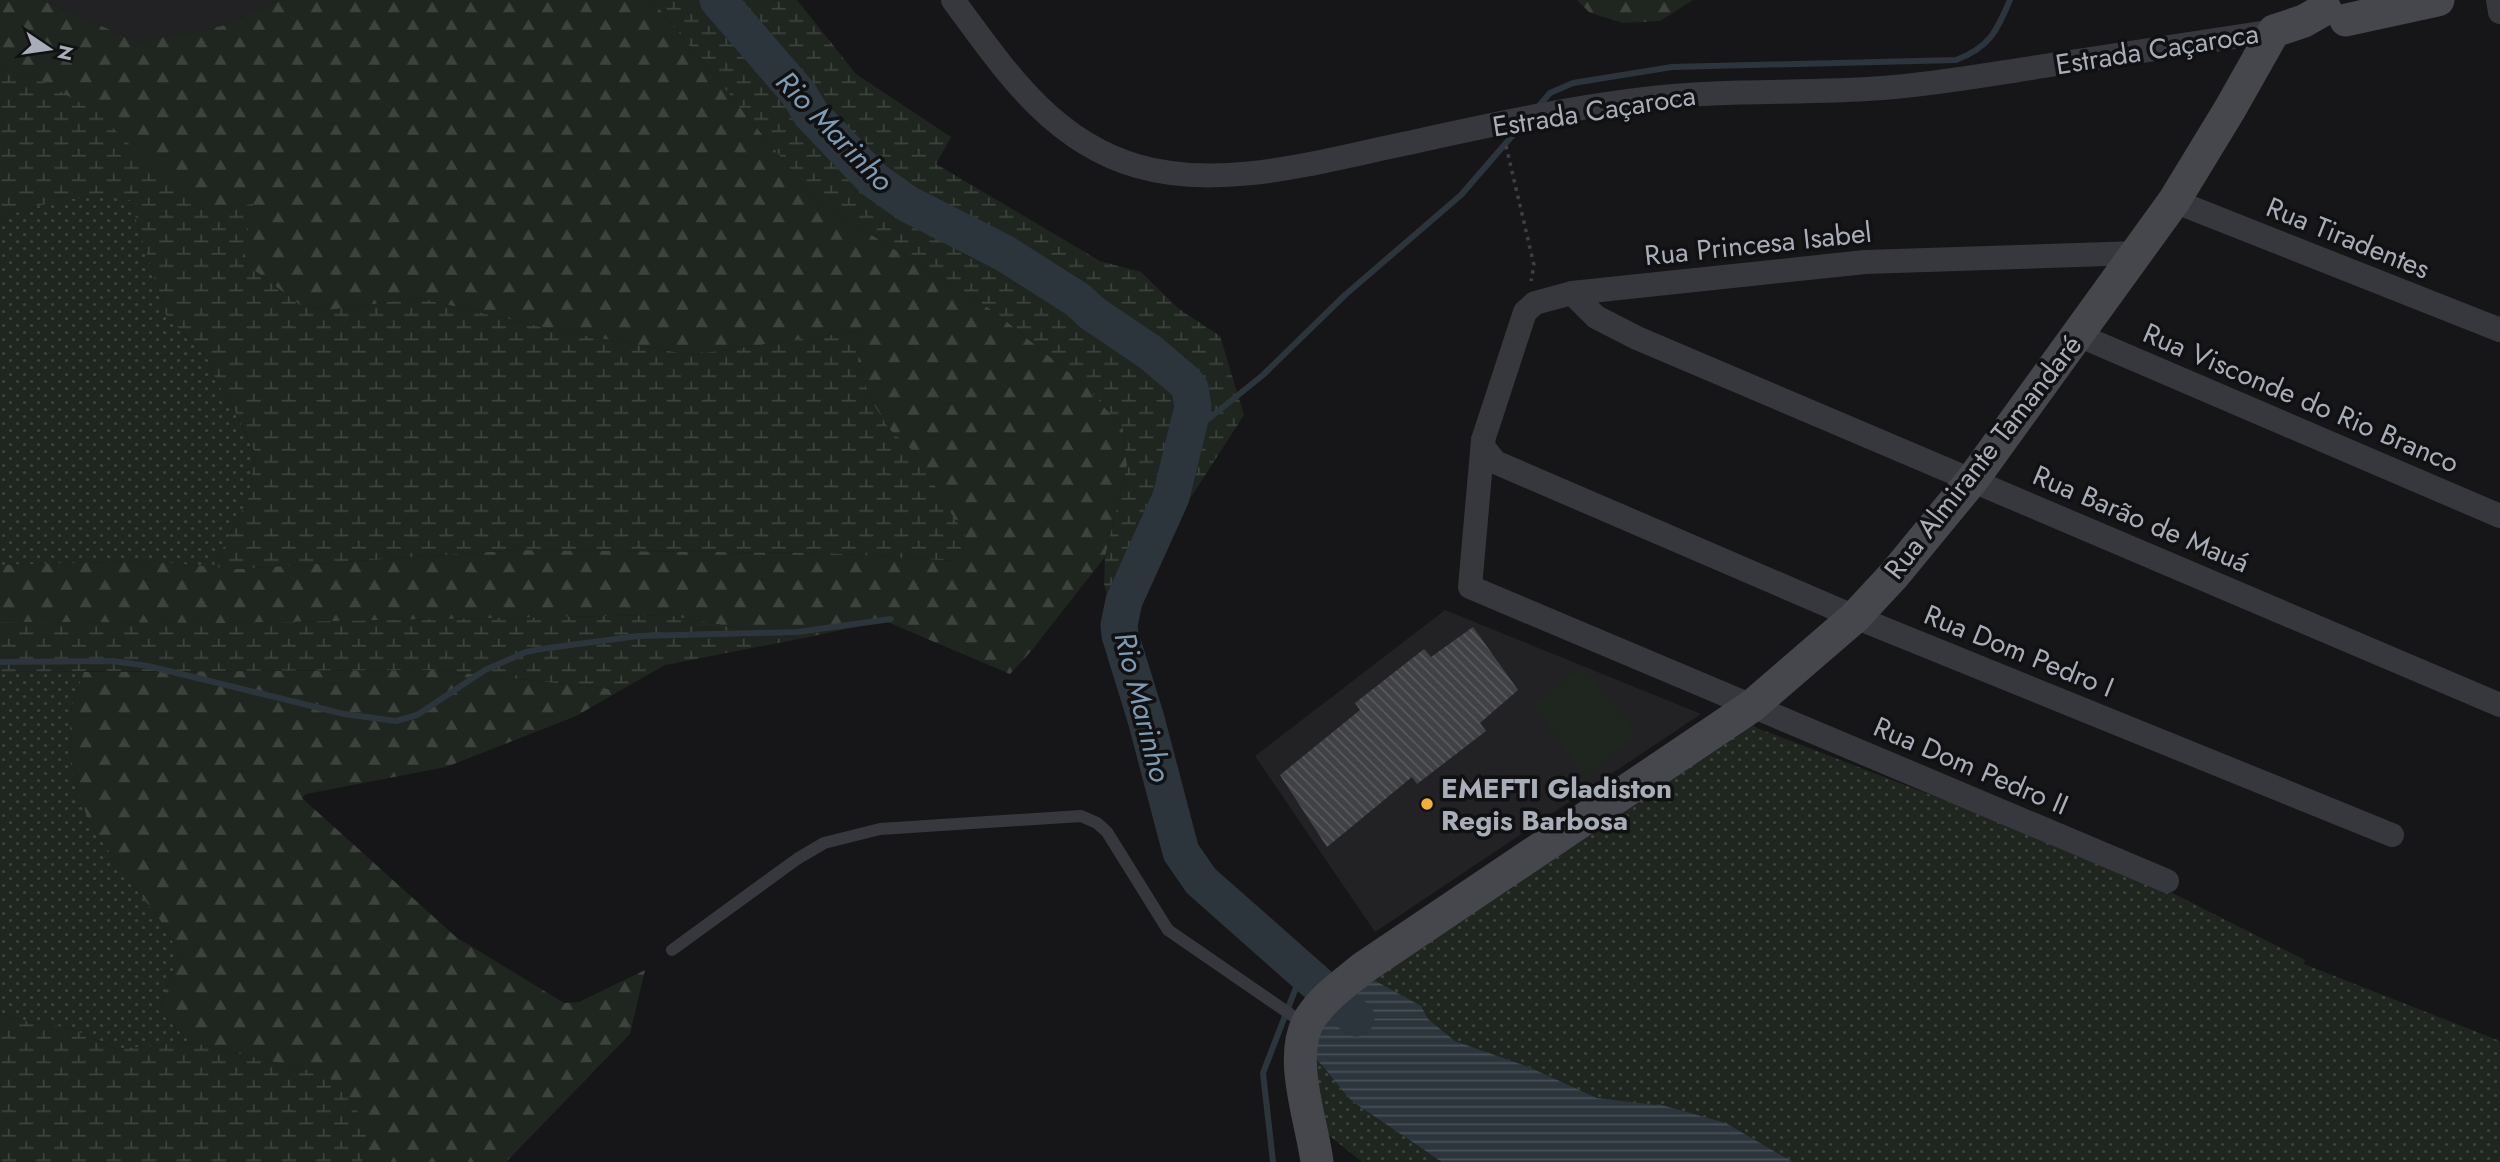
<svg xmlns="http://www.w3.org/2000/svg" width="2500" height="1162" font-family="Jost,sans-serif">
<style>
.built{fill:#222225}
.grass{fill:url(#grass-dots)}
.forest{fill:url(#forest-firs)}
.wetland{fill:url(#wetland-marsh)}
.pitch{fill:#1e261f}
.water{fill:url(#water-rules)}
.lines{fill:none;stroke-linecap:round;stroke-linejoin:round}
.stream{stroke:#2c353c;stroke-width:6}
.river{stroke:#2c353c;stroke-width:37}
.building{fill:url(#building-back-hatch)}
.path{stroke:#3d3f44;stroke-width:3.5;stroke-dasharray:3.5 5;stroke-linecap:butt}
.lane{stroke:#37383d;stroke-width:12}
.street{stroke:#37383d;stroke-width:24}
.secondary{stroke:#45474d;stroke-width:33}
.poi-dot{fill:#f2b134;stroke:#111113;stroke-width:2.5}
.labels{text-anchor:middle;dominant-baseline:central;stroke-width:7;stroke-linejoin:round;paint-order:stroke}
.street-label{font-size:28px;fill:#a8adb8;stroke:#111113}
.poi-label{font-size:28px;font-weight:bold;fill:#a8adb8;stroke:#111113;text-anchor:start}
.water-label{font-size:30px;font-style:italic;fill:#7f9bb3;stroke:#111113}
</style>
<defs>
<pattern id="grass-dots" width="8" height="8" patternUnits="userSpaceOnUse" patternTransform="scale(1.75)"><rect width="8" height="8" fill="#1e261f"/><path d="M2 2h.1M6 6h.1" fill="none" stroke="#3c433d" stroke-width="1.8" stroke-linecap="round"/></pattern>
<pattern id="forest-firs" width="22" height="20" patternUnits="userSpaceOnUse" patternTransform="scale(1.75)"><rect width="22" height="20" fill="#1e261f"/><path d="M5 1l3.5 6h-7zM16 11l3.5 6h-7z" fill="#3c433d"/></pattern>
<pattern id="wetland-marsh" width="20" height="14" patternUnits="userSpaceOnUse" patternTransform="scale(1.75)"><rect width="20" height="14" fill="#1e261f"/><path d="M1 5h8M5 5V1M11 12h8M15 12V8" fill="none" stroke="#3c433d"/></pattern>
<pattern id="water-rules" width="6" height="5" patternUnits="userSpaceOnUse" patternTransform="scale(1.75)"><rect width="6" height="5" fill="#2c353c"/><path d="M0 2.5h6" fill="none" stroke="#485056"/></pattern>
<pattern id="building-back-hatch" width="6" height="6" patternUnits="userSpaceOnUse" patternTransform="scale(1.75)"><rect width="6" height="6" fill="#404145"/><path d="M-1 5l2 2M0 0l6 6M5-1l2 2" fill="none" stroke="#595a5e"/></pattern>
</defs>
<rect width="100%" height="100%" fill="#161618"/>
<g class="built">
<polygon points="42,0 279,0 222,26 138,42"/>
<polygon points="1445,610 1701,714 1375,932 1255,756"/>
</g>
<g class="grass">
<polygon points="106,196 130,200 166,315 207,357 217,383 234,409 255,454 249,497 213,567 146,561 0,565 0,218 55,200"/>
<polygon points="0,672 84,672 70,711 71,769 88,820 120,868 129,875 131,882 160,920 179,953 159,1011 190,1042 117,1049 70,1028 30,1022 0,1014"/>
<polygon points="1746,721 1757,728 2131,872 2305,960 2304,964 2500,1041 2500,1162 1793,1162 1726,1123 1656,1106 1597,1098 1529,1067 1455,1041 1428,1019 1420,1006 1374,980"/>
<path d="M1313,1056C1328,1070 1338,1087 1353,1102L1442,1162H1362L1316,1125Z"/>
</g>
<g class="forest">
<polygon points="0,0 42,0 138,42 222,26 279,0 652,0 817,201 995,312 1088,388 1123,429 1127,465 1105,557 1032,650 1010,674 885,621 799,639 667,615 223,623 0,622 0,565 146,561 238,569 519,550 828,553 954,561 916,454 890,430 870,399 858,362 860,331 690,355 550,329 419,298 329,310 300,305 242,261 205,211 44,82 0,68"/>
<polygon points="1577,0 1693,0 1660,21 1623,23 1590,13"/>
<polygon points="436,670 621,690 576,716 446,767 306,794 302,798 456,937 564,1003 579,1002 645,970 630,1034 506,1162 362,1162 369,1132 316,1072 190,1042 159,1011 179,953 160,920 131,882 128,875 120,868 88,820 71,769 70,711 84,672"/>
</g>
<g class="wetland">
<polygon points="652,0 797,0 856,74 951,137 936,164 1100,261 1141,272 1179,309 1220,336 1244,415 1149,562 1118,636 1104,584 1105,557 1127,465 1123,429 1088,388 995,312 817,201"/>
<path d="M0,68L44,82L98,113L157,172L205,211L253,204L242,261L300,305L329,310L419,298L550,329L690,355L860,331L858,362L870,399L890,430L916,454L969,543L955,561L828,553L519,550L238,569L213,567L249,497L255,453L234,409L217,383L207,357L166,315L130,200C81,192 46,202 0,218Z"/>
<polygon points="667,615 799,639 665,665 621,690 436,670 0,672 0,622 223,623"/>
<polygon points="0,1014 30,1022 70,1028 116,1049 190,1042 316,1072 343,1086 369,1132 362,1162 0,1162"/>
</g>
<polygon class="pitch" points="1582,666 1637,734 1585,777 1534,705"/>
<path class="water" d="M1374,980L1421,1006L1428,1019L1455,1041L1529,1067L1597,1098L1656,1105L1658,1104L1726,1123L1793,1162H1442L1353,1102C1338,1087 1328,1070 1313,1056L1325,1020Z"/>
<g class="lines">
<g class="stream">
<path d="M1538,107L1550,93L1573,83L1672,67L1956,60C1990,47 1996,32 2010,0"/>
<polyline points="1186,437 1263,375 1345,295 1461,195 1519,128"/>
<polyline points="0,662 113,661 148,666 344,714 396,721 417,715 485,670 526,652 541,649 638,636 797,632 891,619"/>
<polyline points="1273,1162 1263,1073 1302,972"/>
</g>
<polyline class="river" points="718,0 799,94 811,114 874,180 908,204 1004,253 1078,300 1092,313 1151,353 1184,381 1190,388 1193,407 1171,497 1124,601 1119,625 1120,635 1146,719 1181,852 1201,881 1356,1018"/>
</g>
<polygon class="building" points="1473,627 1518,690 1480,723 1486,731 1417,784 1412,777 1327,847 1280,775 1360,710 1355,703 1424,649 1431,657"/>
<g class="lines">
<polyline class="path" points="1506,146 1534,265 1531,281"/>
<polyline class="lane" points="672,950 797,859 824,843 880,829 1081,816 1097,823 1107,832 1168,930 1306,1025"/>
<g class="street">
<path d="M953,0C1004,69 1051,141 1137,166C1219,190 1313,163 1394,146C1477,128 1560,109 1644,99C1724,89 1803,94 1883,88C1937,84 1991,74 2044,66C2120,54 2197,43 2274,31"/>
<polyline points="2498,0 2500,12"/>
<polyline points="2174,201 2500,330"/>
<polyline points="2137,253 1865,262 1572,293 1535,303 1525,312 1483,440 1470,587 2167,881"/>
<polyline points="1572,293 1596,317 1637,338 2500,705"/>
<polyline points="2078,335 2500,516"/>
<polyline points="1483,440 1484,448 1495,462 1855,617 2392,835"/>
</g>
<g class="secondary">
<polyline points="2346,20 2438,0"/>
<path d="M1317,1162C1312,1121 1286,1054 1311,1017C1324,997 1345,983 1363,968L1752,706L1855,617L1894,575L1973,479L2174,201L2230,109L2274,31L2304,21L2325,9"/>
</g>
</g>
<circle class="poi-dot" cx="1427" cy="804" r="7"/>
<g class="labels">
<g class="street-label">
<text transform="translate(2157 49) rotate(-9)">Estrada Caçaroca</text>
<text transform="translate(1594 111) rotate(-9)">Estrada Caçaroca</text>
<text transform="translate(2348 238) rotate(22)">Rua Tiradentes</text>
<text transform="translate(1758 244) rotate(-6)">Rua Princesa Isabel</text>
<text transform="translate(2301 398) rotate(23)">Rua Visconde do Rio Branco</text>
<text transform="translate(1983 457) rotate(-52)">Rua Almirante Tamandaré</text>
<text transform="translate(2141 519) rotate(23)">Rua Barão de Mauá</text>
<text transform="translate(2019 651) rotate(22)">Rua Dom Pedro I</text>
<text transform="translate(1971 766) rotate(23)">Rua Dom Pedro II</text>
</g>
<g class="poi-label">
<text x="1441" y="788">EMEFTI Gladiston<tspan x="1441" dy="32">Regis Barbosa</tspan></text>
</g>
<g class="water-label">
<text transform="translate(835 131) rotate(46)">Rio Marinho</text>
<text transform="translate(1143 707) rotate(76)">Rio Marinho</text>
</g>
</g>
<g transform="translate(49 49) rotate(103)" stroke="#111113" stroke-width="5" paint-order="stroke">
<path d="M0-5L12 26L0 18L-12 26Z" fill="#a8adb8"/>
<text y="-10" font-size="19" font-weight="bold" text-anchor="middle" fill="#a8adb8">N</text>
</g>
</svg>
